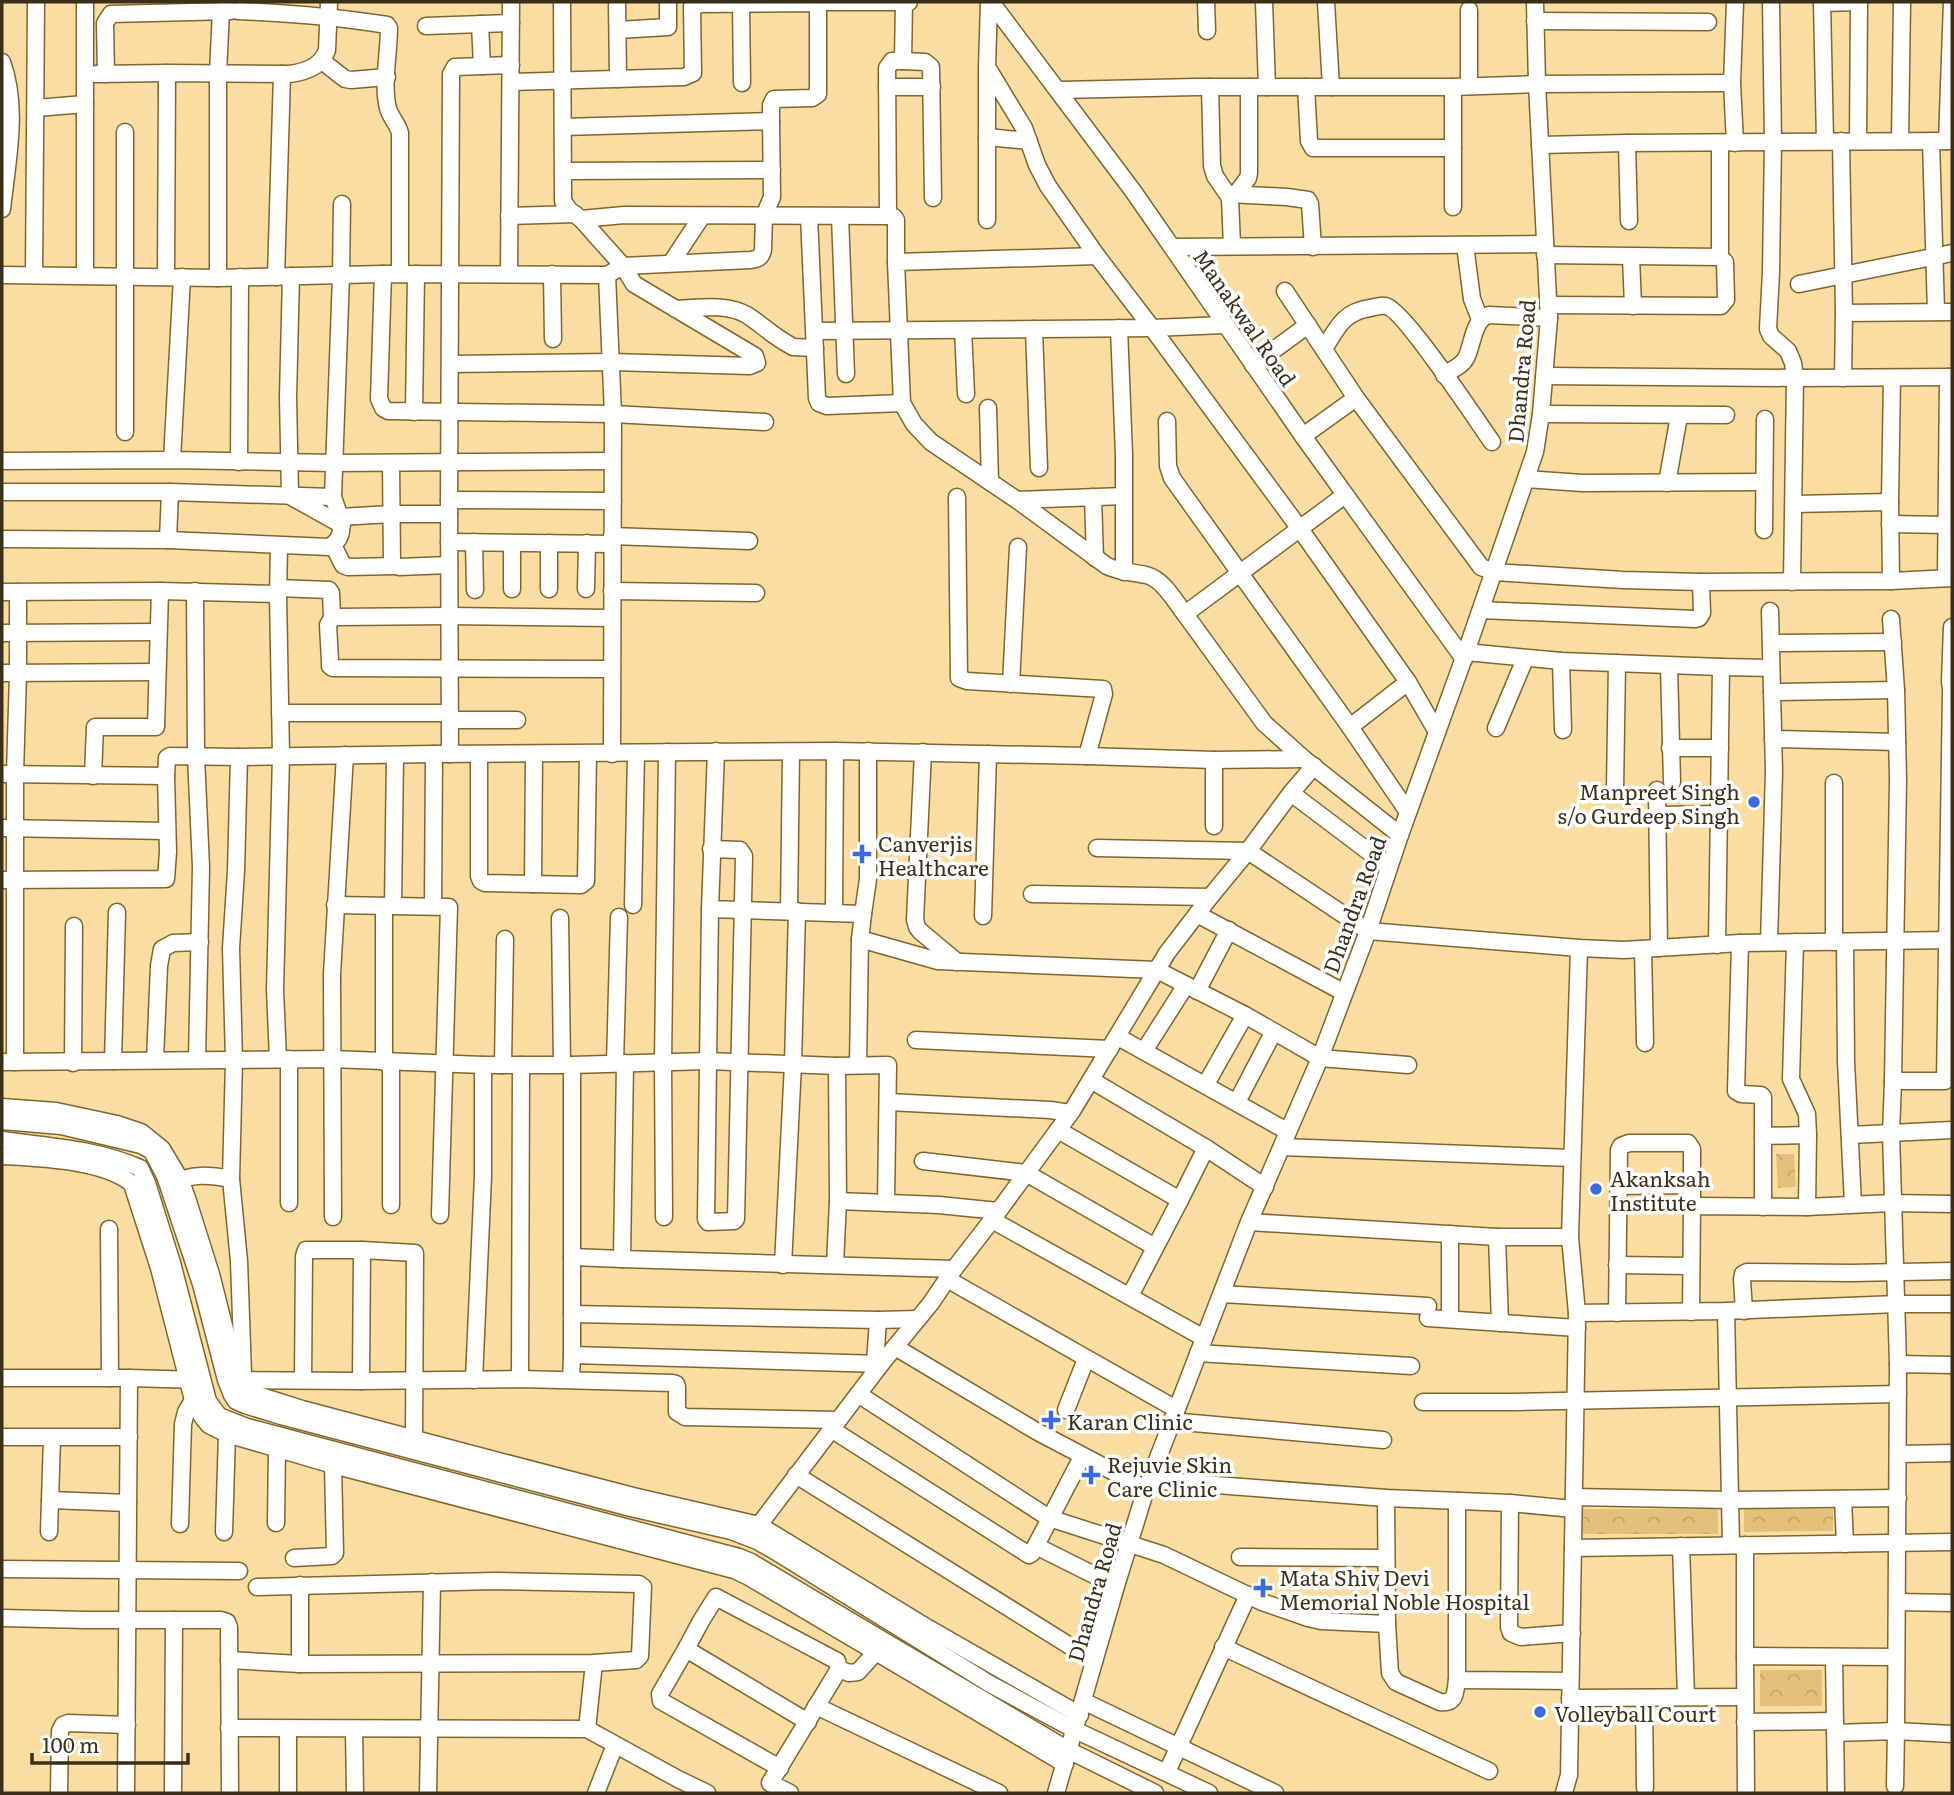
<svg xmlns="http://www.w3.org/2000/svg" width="1954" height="1795" font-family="Literata,serif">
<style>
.park{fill:url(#park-crowns)}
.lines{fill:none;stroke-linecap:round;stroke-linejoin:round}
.minor-casing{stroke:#80662e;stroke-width:19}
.minor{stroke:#fff;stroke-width:16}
.poi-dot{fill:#3e6bdc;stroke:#fff;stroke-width:2.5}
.labels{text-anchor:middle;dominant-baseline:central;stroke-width:7;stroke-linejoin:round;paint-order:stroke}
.street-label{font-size:21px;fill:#3a2f18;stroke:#fff}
.poi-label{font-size:21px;fill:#3a2f18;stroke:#fff;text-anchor:start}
</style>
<defs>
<pattern id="park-crowns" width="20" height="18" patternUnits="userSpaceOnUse" patternTransform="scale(1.75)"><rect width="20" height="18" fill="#e3c17a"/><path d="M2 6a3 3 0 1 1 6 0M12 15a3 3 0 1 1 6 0" fill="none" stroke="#c4a669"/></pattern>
</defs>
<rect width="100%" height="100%" fill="#f9dda3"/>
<g class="park">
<polygon points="1776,1154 1794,1154 1796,1187 1778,1188"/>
<rect x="1583" y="1509" width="135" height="25"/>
<polygon points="1744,1509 1833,1509 1833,1531 1744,1532"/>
<rect x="1760" y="1670" width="62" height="36"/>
</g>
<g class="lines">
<g class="minor-casing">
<g id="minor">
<polyline points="85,2 85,276"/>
<polyline points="617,2 618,79"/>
<polyline points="818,2 904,2"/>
<polyline points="989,2 987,67 1024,128 1037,165 1048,186 1097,256 1152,328 1300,529 1408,682 1437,732"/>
<polyline points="991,2 1133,191 1305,439 1464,659"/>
<polyline points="1206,2 1207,31"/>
<polyline points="1264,2 1267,87"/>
<polyline points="1326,2 1331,87"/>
<polyline points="1771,2 1773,142 1771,272 1768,329 1771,336 1788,351 1793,363 1795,378 1792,582"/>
<polyline points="1822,2 1825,141"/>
<polyline points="741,3 742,83"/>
<polyline points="1822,3 1859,2"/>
<path d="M238,11C288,13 338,17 387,25L389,28C389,52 382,86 388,108C390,117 398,124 400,133V273"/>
<polyline points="1535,21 1708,22"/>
<polyline points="480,24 482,66"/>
<polyline points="426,26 511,23"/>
<polyline points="618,30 668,27 668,2"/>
<polyline points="322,61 345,79 351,80 387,77"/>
<polyline points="903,61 925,62 931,67 933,198"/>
<path d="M2,62C19,108 7,162 2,209"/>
<polyline points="987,69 987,220"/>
<polyline points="96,74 167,73"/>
<polyline points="106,74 105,23 111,14 231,11"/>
<polyline points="511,82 684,77 693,73 692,7 701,4 818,3 818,94 812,98 774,99 771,105 771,121"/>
<polyline points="1469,86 1469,10"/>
<polyline points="887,87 932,87"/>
<polyline points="1210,87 1212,166 1215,176 1230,198 1232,246"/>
<polyline points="1306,87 1309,141 1313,148 1453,148"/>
<polyline points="1059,90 1196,87 1453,87 1537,84 1732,83"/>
<polyline points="36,108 85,104"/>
<polyline points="125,132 125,432"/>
<polyline points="987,137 1029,141"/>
<polyline points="1841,141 1844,313 1843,378"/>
<polyline points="1858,141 1859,2"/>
<polyline points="1900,141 1902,2"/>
<polyline points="1931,141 1936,312"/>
<polyline points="1947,141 1952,2"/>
<polyline points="1627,143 1629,221"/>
<polyline points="1720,143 1720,257"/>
<polyline points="1735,143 1732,83 1735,2"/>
<polyline points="1540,145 1627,143 1952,141"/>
<polyline points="563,171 772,170"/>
<polyline points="1229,194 1287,197 1308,200 1310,204 1313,247"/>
<polyline points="1236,194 1248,178 1249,173 1249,87"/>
<polyline points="1453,207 1453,87"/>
<polyline points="509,216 575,214"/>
<polyline points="809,216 817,398 819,403 827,406 902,403"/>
<polyline points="840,216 846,374"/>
<polyline points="888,216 887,68 892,61 903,61 904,2 909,2"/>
<polyline points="581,219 624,215 888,216 894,217 896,220 896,262"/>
<polyline points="1465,245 1472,299 1480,319"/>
<polyline points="1172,247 1545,244"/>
<polyline points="1545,255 1720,257 1725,262 1726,300 1721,306 1548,305"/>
<path d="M1097,256L896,262L902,403L914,424L931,442L1017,500L1107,566C1120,572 1132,572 1146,575C1163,579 1174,600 1185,614"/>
<polyline points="1631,257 1633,306"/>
<polyline points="671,263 702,216"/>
<polyline points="383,274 379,399 383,408 388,411 613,414 765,422"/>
<polyline points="509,274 511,2"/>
<polyline points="552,274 553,339"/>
<path d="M2,275L218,278L383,274L607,275L623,266L750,260C758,259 761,258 763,250L764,216L772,197L771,121L563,127"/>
<polyline points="34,275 36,2"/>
<polyline points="607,275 613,414 612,754"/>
<polyline points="291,276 288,397 290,496 342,525"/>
<path d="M166,277L167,73L289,74C306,72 322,66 327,50L329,2"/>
<polyline points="276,277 282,74"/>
<polyline points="218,278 218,73 221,11"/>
<polyline points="1799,284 1952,253"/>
<polyline points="1285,291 1356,398 1476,560 1481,567 1494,572 1623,580 1701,582 1891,581 1952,578"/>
<path d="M676,309C698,308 726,303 747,315C761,324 773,336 788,344L793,347L815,348"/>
<polyline points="1844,313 1952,312"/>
<polyline points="1119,328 1124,455 1124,572"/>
<polyline points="1034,329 1039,468"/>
<polyline points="963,330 966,394"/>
<polyline points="815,331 1152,328 1224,325"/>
<path d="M1324,349C1337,328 1343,312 1370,308C1375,307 1381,305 1386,306C1404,310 1477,421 1492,442"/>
<polyline points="451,364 612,362 750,366 757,363 755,356 634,284 623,266 581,219 569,210 563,201 563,195 562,2"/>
<polyline points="1253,365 1308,325"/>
<path d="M1444,375C1451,370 1462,366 1466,358C1473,345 1473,319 1489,315L1549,318"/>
<polyline points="1544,376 1795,378 1952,377"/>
<polyline points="988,408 990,482"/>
<polyline points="414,412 416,274"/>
<polyline points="1541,414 1726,415"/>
<polyline points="1167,421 1168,466 1172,478 1350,727 1408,682"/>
<polyline points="1303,436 1356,398"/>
<polyline points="172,460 182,277"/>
<polyline points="2,461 172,460 334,463 612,461"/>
<polyline points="239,462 240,277"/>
<polyline points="391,463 392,564 399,567 449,565"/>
<polyline points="1526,479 1582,483 1764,482"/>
<polyline points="1667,483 1679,416"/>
<polyline points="2,492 170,492 333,497 341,276 342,204"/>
<polyline points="1345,495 1185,614 1264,723 1304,759 1400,835"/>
<polyline points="957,497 959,678 967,681 1103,689 1104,694 1087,756"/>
<polyline points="1093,497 1095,558"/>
<polyline points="449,500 613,501"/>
<polyline points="1017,500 1124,496"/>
<polyline points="1794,504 1890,502"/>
<polyline points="340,517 391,514 449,514"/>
<polyline points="1890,524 1947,525"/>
<polyline points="1764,530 1765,419"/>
<polyline points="612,536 749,541"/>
<path d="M2,539L168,540L329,547C350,536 339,515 333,497"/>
<polyline points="168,540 170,492"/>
<polyline points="449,542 612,544"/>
<polyline points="474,542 475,590"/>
<polyline points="512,543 512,589"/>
<polyline points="333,545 343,565 348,567 395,566"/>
<polyline points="1946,578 1948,377"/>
<polyline points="1891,581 1890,502 1892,378"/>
<polyline points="278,588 329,590 331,593 332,618"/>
<polyline points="549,589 549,543"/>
<polyline points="586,589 587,543"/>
<polyline points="195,591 196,756 201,867 197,1059"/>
<polyline points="612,591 756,593"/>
<polyline points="2,592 160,591 278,594"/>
<polyline points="1481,610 1695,619 1699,618 1702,613 1701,582"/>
<polyline points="612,618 449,616 337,617 332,618 328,625 330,661 330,666 333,668 612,669"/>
<polyline points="1952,627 1950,682 1952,694"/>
<polyline points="2,633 158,632"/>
<polyline points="1771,643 1893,642"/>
<polyline points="1466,652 1561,661 1721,667 1717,945"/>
<polyline points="1561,661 1563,730"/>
<polyline points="1669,666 1672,782"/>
<polyline points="1721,667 1771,668"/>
<polyline points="2,673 157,672"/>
<polyline points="1011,684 1018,547"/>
<polyline points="1896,690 1898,779 1893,1081 1945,1081 1951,692"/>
<polyline points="1772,692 1896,690 1891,619"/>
<polyline points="280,713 450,713"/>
<polyline points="450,720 517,720"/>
<polyline points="1350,727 1408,812"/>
<polyline points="1496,728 1525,659"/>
<polyline points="1773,739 1897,742"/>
<polyline points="1670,748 1720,748"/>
<polyline points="716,751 710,909 863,914 860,939 858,1065"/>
<polyline points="923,752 915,920 917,927 920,931 957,962"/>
<polyline points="450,754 449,500 451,74 455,67 511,65"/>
<polyline points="479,754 479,876 481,881 485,883 581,885 586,881 588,754"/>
<polyline points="239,757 236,871 231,948 234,1060 231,1179 239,1261 243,1374"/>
<polyline points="1214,760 1214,826"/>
<polyline points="2,774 166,776 167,758 170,756 239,757 434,754 835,751 1087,756 1214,760 1304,759"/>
<polyline points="93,776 95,727 156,727 160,591"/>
<polyline points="1615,790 1617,663"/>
<polyline points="1657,790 1659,948"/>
<polyline points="1291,793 1389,867"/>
<polyline points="1658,815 1719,814"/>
<polyline points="2,828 166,831"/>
<polyline points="1097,848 1248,851 1368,931 1579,948 1624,950 1740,943 1952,940"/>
<polyline points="2,880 166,879 168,852 166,776"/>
<polyline points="533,884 534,754"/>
<polyline points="1032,894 1210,897"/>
<polyline points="335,905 449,907 440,1215"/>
<polyline points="633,905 636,753"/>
<polyline points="393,906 395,756"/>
<polyline points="433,906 434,754"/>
<polyline points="710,909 706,1219 708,1222 734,1221 736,1219 744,856 740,850 711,849"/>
<polyline points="789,911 791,752"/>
<polyline points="834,912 835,751"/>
<polyline points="863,914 868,879 868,751"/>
<polyline points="1197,914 1343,992"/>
<polyline points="983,916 988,754"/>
<polyline points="560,918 562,1064"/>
<polyline points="860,939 938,961 1157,970 1245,1015 1320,1058 1408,1065"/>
<polyline points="1769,942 1774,771 1770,611"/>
<polyline points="1795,942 1791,1079 1807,1114 1808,1135"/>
<polyline points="1834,942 1834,783"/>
<polyline points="1845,942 1846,1061 1853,1204"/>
<polyline points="1740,943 1736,1091 1741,1094 1761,1095 1763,1097 1763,1136"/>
<polyline points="1643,949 1645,1043"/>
<polyline points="1197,991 1229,930"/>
<polyline points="1118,1037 1287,1131"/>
<polyline points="916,1040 1110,1049"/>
<polyline points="1144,1051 1186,985"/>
<polyline points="278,1059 275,990 281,756 278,594 279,546"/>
<polyline points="155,1060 159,966 162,949 173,943 200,942"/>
<polyline points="113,1061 117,912"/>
<polyline points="2,1062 332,1059 483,1065 572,1065 707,1061 837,1066 888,1065 886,1203"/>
<polyline points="15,1062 15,774 18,673 18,592"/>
<polyline points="384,1062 384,906"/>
<polyline points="391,1062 391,1205"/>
<polyline points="73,1063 74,926"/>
<polyline points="615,1063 619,917"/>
<polyline points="625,1063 622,1259 954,1269"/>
<polyline points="503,1065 505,939"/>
<polyline points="1091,1080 1206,1148 1265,1187"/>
<polyline points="1893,1081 1891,1133 1898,1364"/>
<polyline points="1206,1084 1245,1015"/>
<polyline points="888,1102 1050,1110 1070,1113"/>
<polyline points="1237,1102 1273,1033"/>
<polyline points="2,1107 56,1111 117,1124 141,1132 162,1149 180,1179 187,1198 211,1274 239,1385 242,1390 302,1409 468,1453 633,1496 759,1525 928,1628 1080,1715"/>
<polyline points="2,1121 61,1126 141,1145 152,1151 165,1176 201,1284 226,1380 232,1395 236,1401 245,1405 281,1416 631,1508 731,1531 757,1541 773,1550 990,1684 1075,1730 1209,1793"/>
<polyline points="1058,1130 1180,1200 1130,1296"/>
<polyline points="1850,1135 1952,1130"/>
<path d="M2,1140C48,1146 97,1149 140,1168L147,1183L172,1263L208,1401L219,1416L247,1427L739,1557L751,1562L1068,1750L1155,1793"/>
<polyline points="1282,1147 1572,1158"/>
<path d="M2,1156C38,1158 104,1160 132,1184L159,1268L193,1400L203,1418L209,1425L227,1434L333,1465L734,1570L749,1577L1065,1764"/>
<polyline points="923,1161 1026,1173 1155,1247"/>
<path d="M172,1184C191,1173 210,1175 231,1179"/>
<polyline points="1618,1186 1692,1185"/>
<polyline points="1180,1200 1206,1148"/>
<polyline points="838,1201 939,1205 998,1211"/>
<polyline points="289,1203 289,1059"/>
<polyline points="1763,1207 1763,1136 1808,1135 1807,1207"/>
<polyline points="333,1217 332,974 345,755"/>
<polyline points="664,1217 663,1062 667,752"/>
<polyline points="992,1220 1204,1338"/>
<polyline points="1249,1222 1497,1237 1570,1237"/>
<polyline points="109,1229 110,1378"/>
<polyline points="1450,1234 1450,1319"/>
<polyline points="1497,1237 1500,1323"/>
<polyline points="572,1257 622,1259"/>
<polyline points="783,1265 793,1064 797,911"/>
<polyline points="835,1265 838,1201 837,1066"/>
<polyline points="1617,1265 1691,1266"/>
<polyline points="947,1279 1176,1409"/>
<polyline points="1222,1294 1428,1306"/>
<polyline points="1726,1311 1731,1545"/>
<polyline points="1744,1311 1742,1279 1743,1274 1747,1272 1851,1273 1952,1271"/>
<polyline points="1691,1312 1692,1206 1807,1207 1892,1203 1952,1204"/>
<polyline points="1577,1313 1570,1237 1579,948"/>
<polyline points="1617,1313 1619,1150 1621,1146 1629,1143 1688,1143 1692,1149 1692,1206"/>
<polyline points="572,1314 878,1320 875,1363"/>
<polyline points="1428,1318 1577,1328"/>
<polyline points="878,1320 918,1319"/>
<polyline points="895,1347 1036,1431 1146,1489"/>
<polyline points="1198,1353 1411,1366"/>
<polyline points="572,1355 572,1065"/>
<polyline points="1952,1365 1898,1364 1896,1731 1952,1734"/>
<polyline points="2,1378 129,1378 199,1380"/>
<polyline points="520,1379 521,1065"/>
<polyline points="228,1380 361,1381 520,1379 673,1383 676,1384 677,1387 677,1412 685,1417 838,1420"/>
<polyline points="303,1380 304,1256 306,1250 362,1250 415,1253 414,1439"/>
<polyline points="474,1380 483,1176 483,1065"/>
<polyline points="571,1380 572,1355 881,1364"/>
<polyline points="361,1381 362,1250"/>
<polyline points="858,1394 1049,1518 1164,1555 1262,1602 1308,1618 1321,1621 1387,1624"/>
<polyline points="1423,1402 1514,1402 1898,1394"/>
<polyline points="1066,1410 1086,1359"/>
<polyline points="1171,1421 1383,1440"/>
<polyline points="831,1429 1029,1555 1032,1553 1082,1457"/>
<polyline points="2,1437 129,1437"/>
<polyline points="1899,1454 1952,1453"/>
<polyline points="796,1475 1094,1661"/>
<polyline points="1150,1480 1386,1498 1510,1503 1573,1509"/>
<polyline points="1574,1497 1730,1500 1898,1498"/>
<path d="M1386,1498L1387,1624L1390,1673L1396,1682L1440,1702C1456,1704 1455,1693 1457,1680"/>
<polyline points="1843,1499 1845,1544"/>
<polyline points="50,1500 128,1503"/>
<polyline points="1457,1501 1457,1680 1570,1681"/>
<polyline points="1510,1503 1509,1627 1511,1633 1521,1637 1572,1633"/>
<polyline points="276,1523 277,1448"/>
<polyline points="180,1524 183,1424 186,1412 193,1400"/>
<polyline points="759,1525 881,1364 931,1303 954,1269 992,1220 1072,1111 1167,953 1210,897 1248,851 1291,793 1314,766"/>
<polyline points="49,1532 52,1438"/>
<polyline points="224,1532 227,1434"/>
<polyline points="1036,1546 1116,1586"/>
<polyline points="1681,1546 1686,1697"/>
<polyline points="1573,1548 1952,1542"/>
<polyline points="1240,1557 1386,1558"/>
<polyline points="294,1558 332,1556 335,1553 333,1465"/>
<polyline points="2,1569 239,1571"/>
<polyline points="1897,1602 1952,1603"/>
<polyline points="2,1618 86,1620 221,1620 227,1622 229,1627 230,1793"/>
<polyline points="1223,1647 1489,1771"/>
<polyline points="686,1649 701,1621 716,1597 837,1661 839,1669"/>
<polyline points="1745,1656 1745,1545"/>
<polyline points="1834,1657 1836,1793"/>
<polyline points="229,1660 300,1664 594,1663 636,1660 640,1656 643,1587 639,1584 494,1581 257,1587"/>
<polyline points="300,1664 300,1585"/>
<polyline points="1570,1698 1744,1697"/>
<polyline points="1644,1698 1645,1788"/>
<polyline points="1083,1701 1275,1793"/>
<polyline points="816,1706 999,1793"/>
<polyline points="1745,1722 1835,1721"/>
<polyline points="229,1728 587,1729 678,1779 707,1793"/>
<polyline points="354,1729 355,1793"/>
<polyline points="587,1729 594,1663"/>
<polyline points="1835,1733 1896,1731 1895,1786"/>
<polyline points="780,1768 661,1701 660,1694 686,1649 808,1722"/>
<polyline points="1167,1772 1248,1595"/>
<polyline points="59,1793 60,1731 63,1725 68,1723 127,1725"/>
<polyline points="126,1793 129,1378"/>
<polyline points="173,1793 174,1620"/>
<polyline points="288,1793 288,1729"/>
<polyline points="428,1793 432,1582"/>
<polyline points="596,1793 615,1745"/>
<polyline points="790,1793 770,1783 839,1669 849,1673 858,1672 875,1653"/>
<polyline points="1056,1793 1116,1586 1146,1489 1249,1222 1320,1058 1368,931 1400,835 1466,652 1535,452 1541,414 1549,318 1537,84 1535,2"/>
<polyline points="1564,1793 1569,1775 1577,1313 1726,1311 1897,1304 1952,1304"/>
<polyline points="1746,1793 1745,1656 1896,1657"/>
</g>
</g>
<use href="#minor" class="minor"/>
</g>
<g class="poi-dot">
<circle cx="1754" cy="802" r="7"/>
<path d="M858.5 843.5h7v7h7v7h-7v7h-7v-7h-7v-7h7z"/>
<circle cx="1596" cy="1189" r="7"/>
<path d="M1047.5 1409.5h7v7h7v7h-7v7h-7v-7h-7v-7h7z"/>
<path d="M1087.5 1464.5h7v7h7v7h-7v7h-7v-7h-7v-7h7z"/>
<path d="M1259.5 1577.5h7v7h7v7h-7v7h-7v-7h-7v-7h7z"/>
<circle cx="1540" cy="1712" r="7"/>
</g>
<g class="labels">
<g class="street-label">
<text transform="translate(1246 317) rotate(55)">Manakwal Road</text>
<text transform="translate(1520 371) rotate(-85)">Dhandra Road</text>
<text transform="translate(1353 904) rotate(-70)">Dhandra Road</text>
<text transform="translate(1093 1592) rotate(-74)">Dhandra Road</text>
</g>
<g class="poi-label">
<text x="1740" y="790" text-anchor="end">Manpreet Singh<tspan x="1740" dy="24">s/o Gurdeep Singh</tspan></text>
<text x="878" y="842">Canverjis<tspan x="878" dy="24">Healthcare</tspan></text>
<text x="1610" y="1177">Akanksah<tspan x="1610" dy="24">Institute</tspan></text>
<text x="1067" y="1420">Karan Clinic</text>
<text x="1107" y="1463">Rejuvie Skin<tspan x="1107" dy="24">Care Clinic</tspan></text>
<text x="1279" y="1576">Mata Shiv Devi<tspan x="1279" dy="24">Memorial Noble Hospital</tspan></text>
<text x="1554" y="1712">Volleyball Court</text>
</g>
</g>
<rect width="1954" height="1795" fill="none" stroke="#3a2f18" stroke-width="7"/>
<path d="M32 1753v10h156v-10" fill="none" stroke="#3a2f18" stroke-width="3.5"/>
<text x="42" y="1753" font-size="21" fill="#3a2f18" stroke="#ffffff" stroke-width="5" paint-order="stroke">100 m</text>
</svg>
